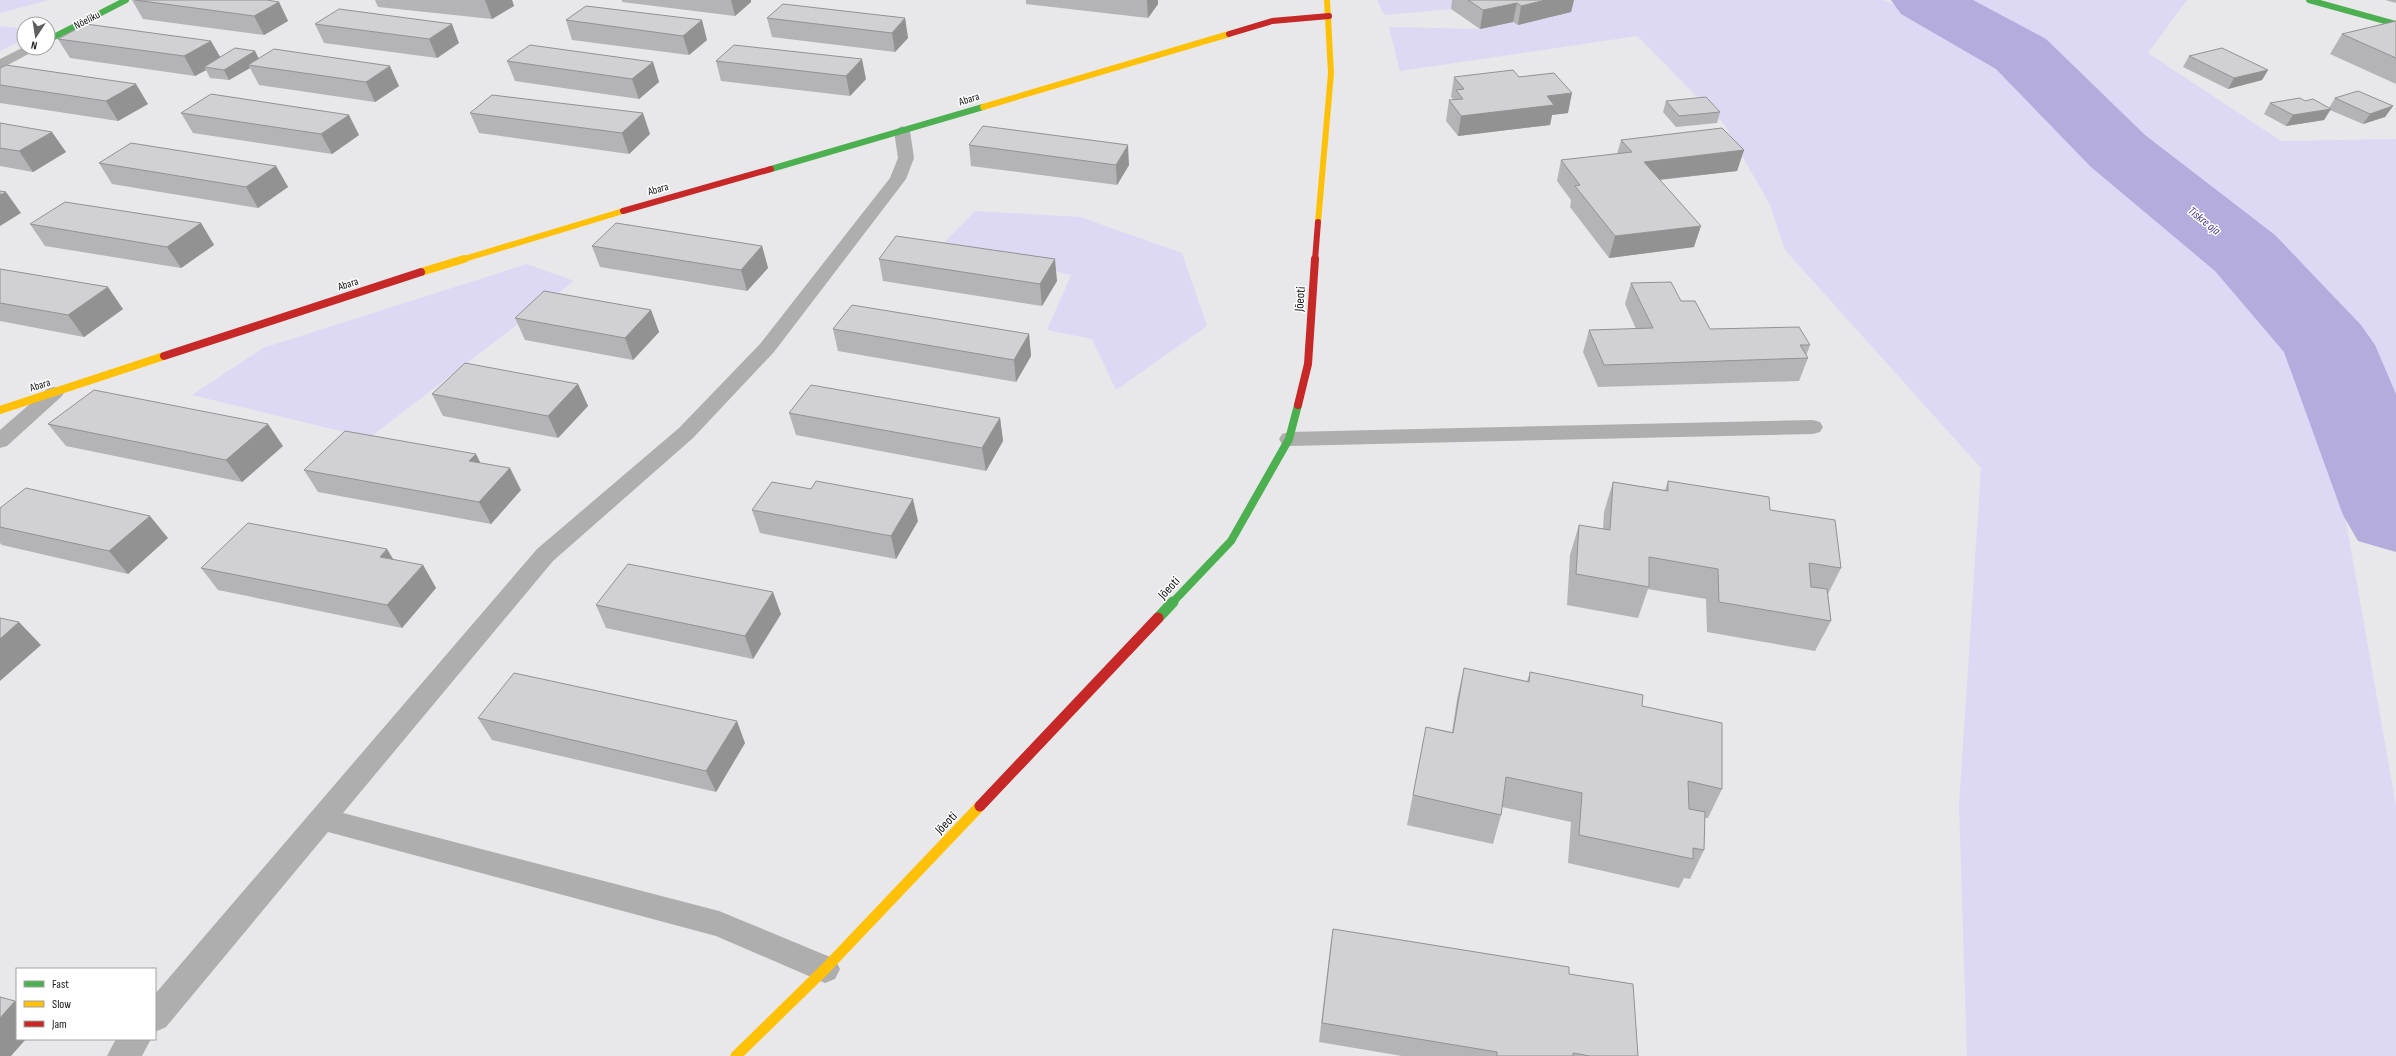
<svg xmlns="http://www.w3.org/2000/svg" width="2396" height="1056" font-family="'Sofia Sans Condensed',sans-serif">
<style>
.green{fill:#ddd9f5}
.lines{fill:none;stroke-linecap:round;stroke-linejoin:round}
.river{fill:#b3acdc;fill-rule:evenodd}
.lane{fill:#aeaeae;fill-rule:evenodd}
.street{fill:#aeaeae;fill-rule:evenodd}
.fast-far2{stroke:#4caf50;stroke-width:6}
.fast-far1{stroke:#4caf50;stroke-width:8}
.fast{stroke:#4caf50;stroke-width:11}
.slow-far2{stroke:#ffc107;stroke-width:6}
.slow-far1{stroke:#ffc107;stroke-width:8}
.slow{stroke:#ffc107;stroke-width:11}
.jam-far2{stroke:#c62828;stroke-width:6}
.jam-far1{stroke:#c62828;stroke-width:8}
.jam{stroke:#c62828;stroke-width:11}
.wall{fill:#b4b3b5}
.shaded-wall{fill:#929293}
.building{fill:#d1d0d2;stroke:#929293}
.labels{text-anchor:middle;dominant-baseline:central;stroke-width:3;stroke-linejoin:round;paint-order:stroke}
.far-street-label{font-size:11px;fill:#161617;stroke:#fff}
.far-water-label{font-size:12px;font-style:italic;fill:#4a3688;stroke:#fff}
.street-label{font-size:13px;fill:#161617;stroke:#fff}
</style>
<rect width="100%" height="100%" fill="#e8e7e9"/>
<g class="green">
<polygon points="0,0 49,0 0,13"/>
<polygon points="1377,0 1491,0 1451,9 1384,15"/>
<polygon points="1552,0 1883,0 1958,31 2088,153 2280,323 2346,521 2396,806 2396,1056 1967,1056 1959,806 1981,468 1785,250 1770,205 1724,124 1637,36 1400,71 1389,27 1480,29 1513,22 1518,25 1571,12"/>
<polygon points="1963,0 2187,0 2148,53 2281,141 2396,139 2396,409 2338,308 2171,169 2049,53"/>
<polygon points="0,26 24,29 24,39 0,51"/>
<polygon points="975,211 1080,217 1182,253 1207,326 1116,390 1092,339 1047,330 1071,275 943,244"/>
<polygon points="527,264 574,281 369,438 192,395 263,348"/>
</g>
<g class="lines">
<polygon class="river" points="1891,0 1973,0 2046,39 2145,135 2275,235 2361,325 2375,345 2396,394 2396,552 2358,541 2343,515 2284,352 2215,271 2091,167 1996,69 1901,14"/>
<g class="lane">
<polygon points="902,126 910,131 914,158 906,179 774,352 693,438 553,561 343,813 719,911 835,959 840,969 835,979 825,983 716,936 328,832 166,1027 155,1032 155,994 537,549 679,428 760,344 890,178 898,158 894,131"/>
<polygon points="54,387 61,389 64,393 61,397 7,446 0,448 0,430 47,389"/>
<polygon points="1813,420 1820,422 1823,427 1820,432 1813,434 1289,446 1282,444 1279,439 1282,434 1289,432"/>
<polygon points="116,1039 151,1039 142,1056 107,1056"/>
</g>
<polygon class="street" points="24,47 40,48 0,69 0,59"/>
<g class="fast-far2">
<polyline points="2309,0 2396,24"/>
<polyline points="48,40 126,0"/>
<polyline points="771,169 983,107"/>
</g>
<polyline class="fast-far1" points="1172,603 1231,541 1289,439 1298,405"/>
<polyline class="fast" points="1158,618 1173,602"/>
<g class="slow-far2">
<polyline points="983,107 1229,34"/>
<polyline points="1318,222 1331,73 1327,0"/>
<polyline points="461,260 623,211"/>
</g>
<g class="slow-far1">
<polyline points="421,272 464,259"/>
<polyline points="0,410 164,356"/>
</g>
<polyline class="slow" points="736,1056 825,969 980,806"/>
<g class="jam-far2">
<polyline points="1229,34 1272,21 1329,16"/>
<polyline points="623,211 771,169"/>
<polyline points="1315,260 1318,222"/>
</g>
<g class="jam-far1">
<polyline points="164,356 421,272"/>
<polyline points="1298,405 1308,364 1315,259"/>
</g>
<polyline class="jam" points="980,806 1158,618"/>
</g>
<g class="wall">
<polygon points="132,0 267,0 279,2 288,21 264,35 143,19"/>
<polygon points="375,0 512,0 514,6 492,19 378,7"/>
<polygon points="622,0 751,0 751,2 735,16 622,2"/>
<polygon points="1026,0 1158,0 1158,4 1148,18 1026,4"/>
<polygon points="1452,0 1574,0 1571,12 1518,25 1513,22 1480,29 1451,9"/>
<polygon points="2385,0 2396,0 2396,3"/>
<polygon points="586,6 707,40 689,55 572,40 566,20"/>
<polygon points="767,18 905,18 908,38 895,52 772,37"/>
<polygon points="2396,21 2396,84 2330,54 2342,34"/>
<polygon points="315,24 459,43 437,58 324,43"/>
<polygon points="58,39 220,57 255,51 259,59 399,86 375,102 259,85 250,68 229,80 210,78 206,70 195,76 70,58"/>
<polygon points="734,45 866,79 850,96 721,81 716,61"/>
<polygon points="2189,56 2268,70 2262,80 2228,89 2183,67"/>
<polygon points="507,61 653,62 659,82 639,99 515,81"/>
<polygon points="0,68 148,104 118,121 0,103"/>
<polygon points="1454,77 1519,77 1568,113 1552,115 1550,125 1458,136 1446,121 1449,100 1454,100 1451,97"/>
<polygon points="2335,98 2393,106 2385,117 2363,124 2330,110 2324,120 2286,126 2264,114 2270,103 2305,101 2329,108"/>
<polygon points="1666,101 1720,112 1717,123 1676,127 1663,112"/>
<polygon points="181,113 359,135 332,154 193,133"/>
<polygon points="470,113 650,134 629,154 479,133"/>
<polygon points="0,123 66,152 33,172 0,166"/>
<polygon points="1621,140 1744,150 1737,171 1660,180 1694,247 1609,258 1570,207 1571,200 1557,181 1561,160 1617,154"/>
<polygon points="969,145 1129,165 1117,185 971,166"/>
<polygon points="99,163 276,166 288,187 258,208 112,184"/>
<polygon points="201,223 214,245 181,268 45,246 30,224"/>
<polygon points="592,246 762,246 768,268 747,291 600,267"/>
<polygon points="879,259 1057,281 1042,306 883,281"/>
<polygon points="0,269 123,309 84,337 0,321"/>
<polygon points="1631,283 1681,301 1710,329 1810,345 1806,356 1808,358 1799,381 1598,387 1583,352 1589,330 1636,329 1625,304"/>
<polygon points="651,310 659,332 633,360 525,340 515,318"/>
<polygon points="833,329 1029,334 1031,356 1016,382 838,351"/>
<polygon points="578,384 588,406 558,438 443,416 432,394"/>
<polygon points="789,413 1000,418 1003,441 986,471 796,435"/>
<polygon points="48,424 283,446 242,482 66,446"/>
<polygon points="480,463 521,490 491,524 318,492 304,470"/>
<polygon points="1668,481 1770,510 1841,568 1828,594 1831,621 1815,651 1707,632 1706,599 1648,589 1638,618 1567,605 1570,555 1579,525 1603,529 1604,512 1613,482 1665,490"/>
<polygon points="0,508 168,538 128,574 2,545 0,543"/>
<polygon points="752,510 918,521 896,559 760,533"/>
<polygon points="394,560 423,565 436,588 402,628 218,590 201,568"/>
<polygon points="596,605 781,614 753,659 606,628"/>
<polygon points="1464,668 1527,681 1530,672 1642,706 1722,789 1708,818 1705,818 1704,850 1690,879 1684,878 1679,888 1568,863 1571,822 1502,807 1501,815 1493,844 1407,825 1426,727 1452,732 1457,699"/>
<polygon points="478,718 745,743 716,792 492,740"/>
<polygon points="1333,929 1569,974 1638,1056 1402,1056 1319,1042 1330,949"/>
</g>
<g class="shaded-wall">
<polygon points="485,0 512,0 514,6 492,19"/>
<polygon points="731,0 751,0 751,2 735,16"/>
<polygon points="1147,0 1158,0 1158,4 1148,18"/>
<polygon points="1546,0 1574,0 1571,12 1518,25 1521,6"/>
<polygon points="279,2 288,21 264,35 254,16"/>
<polygon points="1517,3 1513,22 1480,29 1483,10"/>
<polygon points="905,18 908,38 895,52 892,33"/>
<polygon points="702,20 707,40 689,55 683,36"/>
<polygon points="452,24 459,43 437,58 429,39"/>
<polygon points="211,41 222,60 204,67 206,70 195,76 184,56"/>
<polygon points="255,51 260,61 248,65 250,68 229,80 224,70"/>
<polygon points="862,59 866,79 850,96 846,76"/>
<polygon points="653,62 659,82 639,99 632,79"/>
<polygon points="390,66 399,86 375,102 366,82"/>
<polygon points="2268,70 2262,80 2228,89 2234,78"/>
<polygon points="136,84 148,104 118,121 106,101"/>
<polygon points="1572,93 1568,113 1552,115 1550,125 1458,136 1461,116 1547,96"/>
<polygon points="2393,106 2385,117 2363,124 2370,114"/>
<polygon points="2331,109 2324,120 2286,126 2293,115"/>
<polygon points="643,113 650,134 629,154 622,133"/>
<polygon points="349,115 359,135 332,154 321,134"/>
<polygon points="52,132 66,152 33,172 19,151"/>
<polygon points="1128,145 1129,165 1117,185 1116,165"/>
<polygon points="1744,150 1737,171 1638,182 1644,162"/>
<polygon points="276,166 288,187 258,208 246,187"/>
<polygon points="6,192 21,213 0,226 0,195"/>
<polygon points="201,223 214,245 181,268 167,247"/>
<polygon points="1701,226 1694,247 1609,258 1615,236"/>
<polygon points="762,246 768,268 747,291 741,270"/>
<polygon points="1055,259 1057,281 1042,306 1040,284"/>
<polygon points="108,287 123,309 84,337 68,315"/>
<polygon points="651,310 659,332 633,360 625,338"/>
<polygon points="1029,334 1031,356 1016,382 1014,360"/>
<polygon points="578,384 588,406 558,438 548,416"/>
<polygon points="1000,418 1003,441 986,471 982,448"/>
<polygon points="268,424 283,446 242,482 226,460"/>
<polygon points="476,454 487,476 469,461"/>
<polygon points="510,468 521,490 491,524 479,502"/>
<polygon points="913,499 918,521 896,559 891,536"/>
<polygon points="150,516 168,538 128,574 109,551"/>
<polygon points="387,549 401,572 380,557"/>
<polygon points="423,565 436,588 402,628 387,605"/>
<polygon points="773,592 781,614 753,659 745,636"/>
<polygon points="19,622 41,645 0,681 0,639"/>
<polygon points="737,721 745,743 716,792 706,771"/>
<polygon points="15,1001 17,1003 17,1039 26,1039 11,1056 0,1056 0,1018"/>
</g>
<g class="building">
<polygon points="135,0 267,0 279,2 254,16"/>
<polygon points="1468,0 1546,0 1521,6 1517,3 1483,10"/>
<polygon points="783,4 905,18 892,33 767,18"/>
<polygon points="586,6 702,20 683,36 566,20"/>
<polygon points="339,9 452,24 429,39 315,24"/>
<polygon points="2396,21 2396,58 2342,34"/>
<polygon points="86,24 211,41 184,56 58,39"/>
<polygon points="530,45 653,62 632,79 507,61"/>
<polygon points="734,45 862,59 846,76 716,61"/>
<polygon points="235,48 255,51 224,70 204,67"/>
<polygon points="2222,48 2268,70 2234,78 2189,56"/>
<polygon points="274,49 390,66 366,82 248,65"/>
<polygon points="6,65 136,84 106,101 0,85 0,68"/>
<polygon points="1513,70 1519,77 1554,73 1572,93 1547,96 1554,105 1461,116 1449,100 1463,99 1456,90 1464,89 1454,77"/>
<polygon points="2358,91 2393,106 2370,114 2335,98"/>
<polygon points="211,94 349,115 321,134 181,113"/>
<polygon points="492,95 643,113 622,133 470,113"/>
<polygon points="1706,97 1720,112 1679,116 1666,101"/>
<polygon points="2300,98 2305,101 2313,99 2331,109 2293,115 2270,103"/>
<polygon points="0,123 52,132 19,151 0,148"/>
<polygon points="983,126 1128,145 1116,165 969,145"/>
<polygon points="1722,128 1744,150 1644,162 1701,226 1615,236 1575,186 1580,185 1561,160 1632,152 1621,140"/>
<polygon points="131,143 276,166 246,187 99,163"/>
<polygon points="0,191 6,192 0,195"/>
<polygon points="65,202 201,223 167,247 30,224"/>
<polygon points="616,223 762,246 741,270 592,246"/>
<polygon points="896,236 1055,259 1040,284 879,259"/>
<polygon points="0,269 108,287 68,315 0,303"/>
<polygon points="1671,282 1681,301 1695,301 1710,329 1799,327 1810,345 1800,345 1808,358 1604,365 1589,330 1653,328 1631,283"/>
<polygon points="544,291 651,310 625,338 515,318"/>
<polygon points="852,305 1029,334 1014,360 833,329"/>
<polygon points="465,363 578,384 548,416 432,394"/>
<polygon points="811,385 1000,418 982,448 789,413"/>
<polygon points="94,390 268,424 226,460 48,424"/>
<polygon points="345,431 476,454 469,461 510,468 479,502 304,470"/>
<polygon points="816,481 913,499 891,536 752,510 772,482 811,489"/>
<polygon points="1668,481 1769,497 1770,510 1835,520 1841,568 1809,563 1811,587 1827,589 1831,621 1719,602 1718,569 1649,557 1649,587 1576,574 1579,525 1610,530 1613,482 1668,491"/>
<polygon points="26,488 150,516 109,551 0,527 0,508"/>
<polygon points="248,523 387,549 380,557 423,565 387,605 201,568"/>
<polygon points="628,564 773,592 745,636 596,605"/>
<polygon points="0,618 19,622 0,639"/>
<polygon points="1464,668 1529,682 1530,672 1643,695 1642,706 1722,723 1722,789 1688,781 1689,809 1705,812 1704,850 1693,848 1693,859 1579,835 1582,793 1506,777 1501,815 1413,795 1426,727 1453,733"/>
<polygon points="514,673 737,721 706,771 478,718"/>
<polygon points="1333,929 1569,967 1569,974 1633,984 1638,1056 1590,1056 1573,1053 1573,1056 1497,1056 1497,1052 1322,1023"/>
<polygon points="0,997 15,1001 0,1018"/>
</g>
<g class="labels">
<g class="far-street-label">
<text transform="translate(87 20) rotate(-27)">Nõeliku</text>
<text transform="translate(969 99) rotate(-17)">Abara</text>
<text transform="translate(658 189) rotate(-16)">Abara</text>
<text transform="translate(348 284) rotate(-18)">Abara</text>
<text transform="translate(40 385) rotate(-17)">Abara</text>
</g>
<g class="far-water-label">
<text transform="translate(2204 221) rotate(39)">Tiskre oja</text>
</g>
<g class="street-label">
<text transform="translate(1300 299) rotate(-86)">Jõeoti</text>
<text transform="translate(1169 588) rotate(-47)">Jõeoti</text>
<text transform="translate(946 823) rotate(-46)">Jõeoti</text>
</g>
</g>
<rect x="16" y="968" width="140" height="72" fill="#ffffff" stroke="#a2a2a2"/>
<rect x="24" y="981" width="20" height="6" fill="#4caf50" stroke="#a2a2a2"/>
<text x="52" y="988" font-size="12" fill="#161617">Fast</text>
<rect x="24" y="1001" width="20" height="6" fill="#ffc107" stroke="#a2a2a2"/>
<text x="52" y="1008" font-size="12" fill="#161617">Slow</text>
<rect x="24" y="1021" width="20" height="6" fill="#c62828" stroke="#a2a2a2"/>
<text x="52" y="1028" font-size="12" fill="#161617">Jam</text>
<g transform="translate(36 36) rotate(192)"><circle r="19" fill="#ffffff" stroke="#a2a2a2"/>
<path d="M0-3L7 15L0 10L-7 15Z" fill="#605f60"/>
<text y="-6" font-size="11" font-weight="bold" text-anchor="middle" fill="#161617">N</text>
</g>
</svg>
